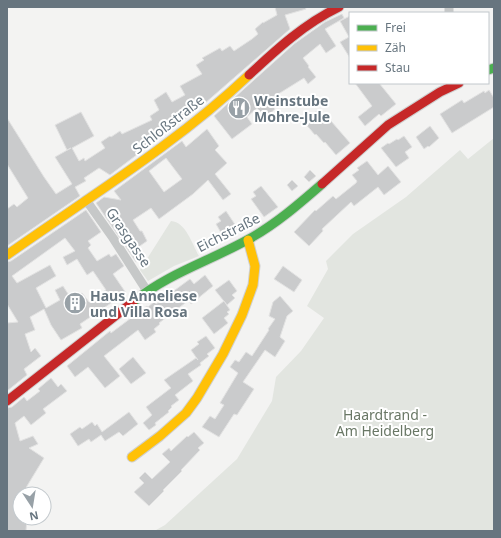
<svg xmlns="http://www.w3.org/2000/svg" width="501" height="538" font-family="'Noto Sans',sans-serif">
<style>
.green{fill:#e2e5e0}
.building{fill:#cacbcc;stroke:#e2e2e2;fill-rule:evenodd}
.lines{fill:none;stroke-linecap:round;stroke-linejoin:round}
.fast-casing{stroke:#cfd0d0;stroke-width:11}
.slow-casing{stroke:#cfd0d0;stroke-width:11}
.jam-casing{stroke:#cfd0d0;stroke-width:11}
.street{stroke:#c6c8c8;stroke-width:9}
.fast{stroke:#4caf50;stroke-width:9}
.slow{stroke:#ffc107;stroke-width:9}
.jam{stroke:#c62828;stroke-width:9}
.labels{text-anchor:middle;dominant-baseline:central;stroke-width:4;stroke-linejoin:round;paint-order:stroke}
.poi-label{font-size:14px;font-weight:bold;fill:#67757f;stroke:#fff;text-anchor:start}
.street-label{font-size:14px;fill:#67757f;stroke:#fff}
.park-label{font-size:14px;fill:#697765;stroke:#fff}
</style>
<rect width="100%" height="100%" fill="#f3f3f2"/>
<g class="green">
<polygon points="494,138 494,531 137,531 156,530 165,525 237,459 272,401 276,377 301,351 324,318 307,306 328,269 326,261 353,234 406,197 460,150 468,159"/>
<path d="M171,221C186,222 192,244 199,256L174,266L148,281L140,270Z"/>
</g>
<g class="building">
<polygon points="275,7 305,7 306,9 285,15 290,29 204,104 198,97 189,105 194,112 191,114 110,175 99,168 84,178 86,181 75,187 80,196 7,246 7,209 14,204 17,207 28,198 7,164 7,118 44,177 56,194 72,184 55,157 71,148 67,150 55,125 81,112 94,136 72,148 79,161 84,158 85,161 105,148 101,142 110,136 111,137 120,131 122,134 152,120 150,116 159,110 154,100 166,92 172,102 185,95 180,86 202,74 196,65 204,60 202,58 220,48 222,51 230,46 234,51 252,39 258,34 255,29 263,22 263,23 277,15"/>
<polygon points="342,14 344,18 325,29 336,46 326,53 320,44 303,58 309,66 308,67 316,77 308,84 304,78 267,101 275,109 266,117 257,108 247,117 252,124 232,139 214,116 294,44 325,22"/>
<polygon points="350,16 350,58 340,42 349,37 340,21"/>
<polygon points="355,83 379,83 396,104 381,116 379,114 365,126 358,117 372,106"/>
<polygon points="489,90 494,98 494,107 452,133 440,114 462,100 464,103 484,91 485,93"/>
<polygon points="318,110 329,123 331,121 350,143 336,155 325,142 324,143 316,134 315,135 304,122"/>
<polygon points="430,126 439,138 429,147 428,146 424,149 416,137"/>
<path d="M207,129L219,146L215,150L227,163L215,174L231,194L223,200L208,180L193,194L159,219L151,208L133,220L140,231H142L147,241L137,248L143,258L136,262L96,203L104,197L121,200L114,191L182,141L186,147ZM166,158L182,179L164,192L149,171Z"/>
<polygon points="404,136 412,147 405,152 409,158 396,167 381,148 388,143 389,144 397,139 398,140"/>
<polygon points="367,161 378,175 388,166 401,182 384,195 378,187 354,206 351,202 322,229 323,231 309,246 294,232 315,210 316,211 333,196 336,199 356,183 357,181 352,175 359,170 357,168"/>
<polygon points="310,170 316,176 309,182 304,177"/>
<polygon points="292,180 298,186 292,191 287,185"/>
<polygon points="261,186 278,207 264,217 251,199 256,196 253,192"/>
<path d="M86,210L101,232L88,241L91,245L88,248L97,261L109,254L111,257L116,254L124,266L113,274L126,293L80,324L82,328L61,340L51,325L44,309L30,317L35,330L25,334L31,352L35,348L41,356L24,369L27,375L7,391V323L18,322L7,304V262L11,261ZM65,238L75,251L63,257L67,265L77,259L87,275L93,271L106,290L89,302L82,293L72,300L63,286L55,290L60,300L46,308L36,288L56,276L50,265L17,283L12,276Z"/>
<polygon points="226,211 238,229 224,238 216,224 221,221 218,217"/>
<polygon points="283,266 302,280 294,292 274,279"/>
<polygon points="205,275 213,286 191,304 189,300 159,323 160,324 154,329 156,332 145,340 138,330 104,356 120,376 105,388 88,367 75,377 67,366 110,331 111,333 147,306 148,307 155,301 156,304 190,279 194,284"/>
<polygon points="229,280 237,291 232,295 235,298 227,305 215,290"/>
<polygon points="280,296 293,311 287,316 280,337 285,341 275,357 265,350 243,382 254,389 237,415 234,414 219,437 202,427 210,416 215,419 224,405 220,403 238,373 230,367 235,360 239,362 246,352 252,356 269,330 268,329 275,319 269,316 273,302"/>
<polygon points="224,301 230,310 227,312 229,314 224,318 228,323 214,334 202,318"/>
<polygon points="206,336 215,348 207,354 209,356 200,363 201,365 188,374 193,381 175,395 179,400 171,406 172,407 168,411 169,412 155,423 156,425 149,430 143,423 152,415 146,407 171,388 164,380 196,358 198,360 191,350 199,344 197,342"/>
<polygon points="133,357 146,373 131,384 119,369"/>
<polygon points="51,378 58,387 61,384 67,391 43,409 46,413 31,425 24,416 15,423 20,441 33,436 38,444 29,448 44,458 27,486 24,494 20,494 20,518 27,518 26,531 7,531 7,408 12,407 24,397 27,401 40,391 38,389"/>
<polygon points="129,412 138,424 123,436 119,432 105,441 101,435 91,442 89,439 78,446 70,434 80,427 82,429 92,422 95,426 97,424 102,432"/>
<polygon points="194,432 204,443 198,448 200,450 181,470 182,471 163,490 164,491 149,506 134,492 144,483 139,478 145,472 152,479 170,462 162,454 169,448 171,451 187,436 188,437"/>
</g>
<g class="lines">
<g class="fast-casing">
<g id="fast">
<polyline points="488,70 494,68"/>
<path d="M133,302C169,273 210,261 249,239C276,224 299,204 322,184"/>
</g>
</g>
<g class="slow-casing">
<g id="slow">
<path d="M7,255C89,197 176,144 249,75"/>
<polyline points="132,457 160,436 186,413 197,398 223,354 242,315 253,285 255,266 248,240"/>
</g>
</g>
<g class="jam-casing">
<g id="jam">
<path d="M249,75C277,49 304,24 339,7"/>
<polyline points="322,184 388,125 440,92 459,83"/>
<polyline points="7,401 133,302"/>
</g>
</g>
<g class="street">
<polyline points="449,7 449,13"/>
<polyline points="86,200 113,238 147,291"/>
</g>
<use href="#fast" class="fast"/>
<use href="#slow" class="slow"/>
<use href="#jam" class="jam"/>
</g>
<defs>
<g id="restaurant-disc" transform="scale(1.15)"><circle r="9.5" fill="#98a1a7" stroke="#fff"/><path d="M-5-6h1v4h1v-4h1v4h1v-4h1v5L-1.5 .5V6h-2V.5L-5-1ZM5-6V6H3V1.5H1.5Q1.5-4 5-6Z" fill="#fff"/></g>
<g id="building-disc" transform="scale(1.15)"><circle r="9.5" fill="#98a1a7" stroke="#fff"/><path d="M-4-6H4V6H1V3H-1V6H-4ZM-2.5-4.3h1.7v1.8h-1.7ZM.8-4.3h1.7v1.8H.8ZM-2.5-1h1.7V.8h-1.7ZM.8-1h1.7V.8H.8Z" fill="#fff"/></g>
</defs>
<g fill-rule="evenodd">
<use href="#restaurant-disc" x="239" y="108"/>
<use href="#building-disc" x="75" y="303"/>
</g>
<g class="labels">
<g class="poi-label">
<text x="254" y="100">Weinstube<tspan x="254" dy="16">Mohre-Jule</tspan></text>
<text x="90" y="295">Haus Anneliese<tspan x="90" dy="16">und Villa Rosa</tspan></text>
</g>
<g class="street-label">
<text transform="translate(168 124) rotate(-38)">Schloßstraße</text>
<text transform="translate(228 232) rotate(-27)">Eichstraße</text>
<text transform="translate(129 237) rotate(56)">Grasgasse</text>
</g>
<g class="park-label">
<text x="385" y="414">Haardtrand -<tspan x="385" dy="16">Am Heidelberg</tspan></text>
</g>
</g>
<rect width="501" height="538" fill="none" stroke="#67757f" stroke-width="16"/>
<rect x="349" y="12" width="140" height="72" fill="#ffffff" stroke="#c2c8cc"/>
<rect x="357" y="25" width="20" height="6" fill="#4caf50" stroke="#c2c8cc"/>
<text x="385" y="32" font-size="12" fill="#67757f">Frei</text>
<rect x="357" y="45" width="20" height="6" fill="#ffc107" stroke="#c2c8cc"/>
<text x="385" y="52" font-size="12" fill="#67757f">Zäh</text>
<rect x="357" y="65" width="20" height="6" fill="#c62828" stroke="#c2c8cc"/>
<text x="385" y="72" font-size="12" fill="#67757f">Stau</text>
<g transform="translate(32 506) rotate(168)"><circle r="19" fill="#ffffff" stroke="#c2c8cc"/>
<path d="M0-3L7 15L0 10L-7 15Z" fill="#98a1a7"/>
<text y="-6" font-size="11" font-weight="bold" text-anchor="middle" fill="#67757f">N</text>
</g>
</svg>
